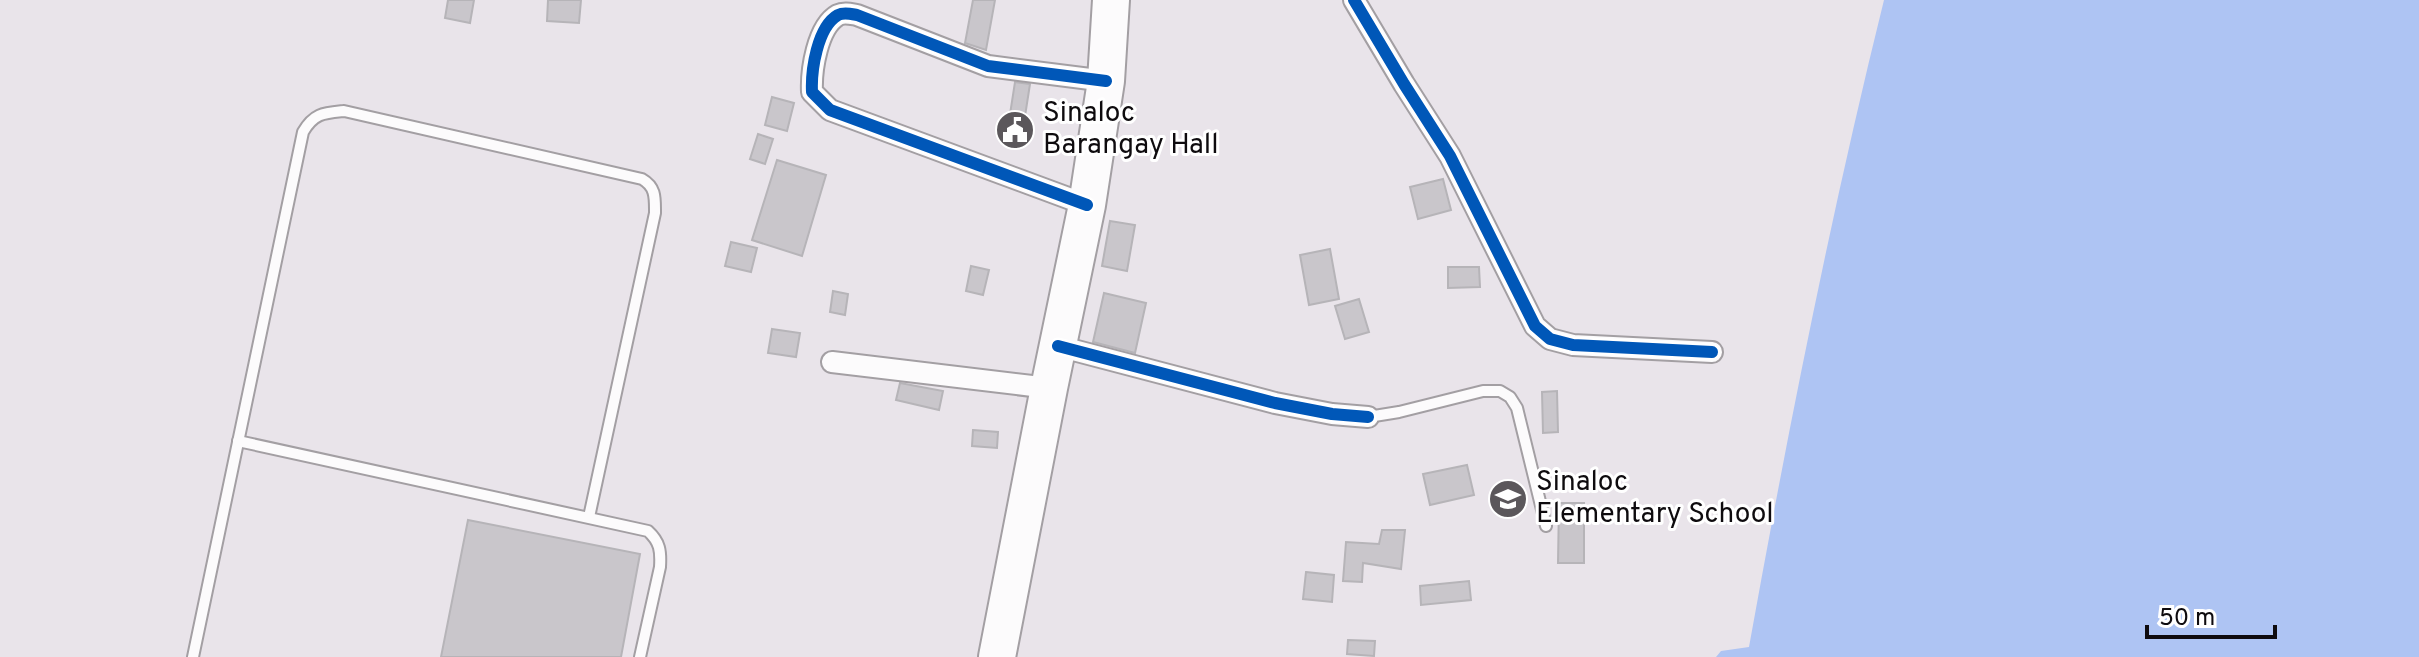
<svg xmlns="http://www.w3.org/2000/svg" width="2419" height="657" font-family="Overpass,sans-serif">
<style>
.water{fill:#aec4f3}
.building{fill:#c9c6cb;stroke:#b6b4b8;stroke-width:2}
.lines{fill:none;stroke-linecap:round;stroke-linejoin:round}
.lane-casing{stroke:#a39fa3;stroke-width:14}
.street-casing{stroke:#a39fa3;stroke-width:24}
.highway-casing{stroke:#a39fa3;stroke-width:40}
.lane{stroke:#fcfbfc;stroke-width:10}
.street{stroke:#fcfbfc;stroke-width:20}
.highway{stroke:#fcfbfc;stroke-width:36}
.cycleway-casing{stroke:#fff;stroke-width:17}
.cycleway{stroke:#0057b8;stroke-width:12}
.labels{text-anchor:middle;dominant-baseline:central;stroke-width:6;stroke-linejoin:round;paint-order:stroke}
.poi-label{font-size:28px;fill:#0e0b0e;stroke:#fff;text-anchor:start}
</style>
<rect width="100%" height="100%" fill="#e9e4ea"/>
<path class="water" d="M1884,0H2419V657H1716L1721,651L1749,647C1788,430 1831,214 1884,0Z"/>
<g class="building">
<polygon points="448,0 474,0 470,23 445,18"/>
<polygon points="548,0 581,0 579,23 547,21"/>
<polygon points="973,0 995,0 986,50 965,43"/>
<polygon points="1015,82 1030,84 1021,142 1006,140"/>
<polygon points="772,97 794,103 787,131 765,125"/>
<polygon points="758,134 773,139 765,164 750,159"/>
<polygon points="777,160 826,175 802,256 752,240"/>
<polygon points="1443,179 1451,210 1418,219 1410,187"/>
<polygon points="1110,221 1135,225 1127,271 1102,266"/>
<polygon points="731,242 757,248 751,272 725,266"/>
<polygon points="1330,249 1339,299 1309,305 1300,255"/>
<polygon points="971,266 989,270 983,295 966,291"/>
<polygon points="1448,267 1479,267 1480,287 1448,288"/>
<polygon points="833,291 848,294 845,315 830,312"/>
<polygon points="1104,293 1146,303 1135,353 1093,342"/>
<polygon points="1359,299 1369,332 1345,339 1335,306"/>
<polygon points="772,329 800,333 796,357 768,353"/>
<polygon points="900,383 943,391 939,410 896,400"/>
<polygon points="1557,391 1558,432 1543,433 1542,392"/>
<polygon points="973,430 998,432 997,448 972,446"/>
<polygon points="1467,465 1474,495 1430,505 1423,474"/>
<polygon points="1559,503 1584,503 1584,563 1558,563"/>
<polygon points="468,520 640,554 621,657 441,657"/>
<polygon points="1382,530 1405,530 1401,569 1363,563 1362,582 1343,581 1346,542 1379,544"/>
<polygon points="1306,572 1334,575 1332,602 1303,599"/>
<polygon points="1469,581 1471,600 1421,605 1420,586"/>
<polygon points="1348,640 1375,641 1374,656 1347,654"/>
</g>
<g class="lines">
<g class="lane-casing">
<g id="lane">
<polyline points="1368,417 1399,412 1483,391 1500,391 1510,397 1517,408 1546,526"/>
<path d="M238,441L648,531C660,542 661,551 660,567L640,657"/>
<path d="M193,657L303,132C314,113 324,113 344,111L642,179C656,187 655,198 655,213L589,517"/>
</g>
</g>
<g class="street-casing">
<g id="street">
<polyline points="1354,0 1404,84 1450,156 1535,326 1550,339 1573,345 1712,352"/>
<path d="M1087,205L830,110L812,92C811,71 817,27 838,15C844,12 851,14 857,15L988,66L1106,81"/>
<polyline points="1058,346 1275,403 1332,414 1368,417"/>
<polyline points="832,362 1049,388"/>
</g>
</g>
<g class="highway-casing">
<polyline id="highway" points="997,657 1049,388 1087,205 1106,81 1111,0"/>
</g>
<use href="#lane" class="lane"/>
<use href="#street" class="street"/>
<use href="#highway" class="highway"/>
<g class="cycleway-casing">
<g id="cycleway">
<polyline points="1354,0 1404,84 1450,156 1535,326 1550,339 1573,345 1712,352"/>
<path d="M1087,205L830,110L812,92C811,71 817,27 838,15C844,12 851,14 857,15L988,66L1106,81"/>
<polyline points="1058,346 1275,403 1332,414 1368,417"/>
</g>
</g>
<use href="#cycleway" class="cycleway"/>
</g>
<defs>
<g id="civic-disc" transform="scale(2)"><circle r="9.5" fill="#5b575b" stroke="#fff"/><path d="M-.6-6.5H3V-4.5H.6V-3L4-1V1h2V6H-6V1h2V-1L-.6-3ZM-1.2 2.5V6h2.4V2.5Z" fill="#fff"/></g>
<g id="school-disc" transform="scale(2)"><circle r="9.5" fill="#5b575b" stroke="#fff"/><path d="M0-5L7-2L0 1L-7-2ZM-4 1L0 2.5L4 1V4Q0 6-4 4Z" fill="#fff"/></g>
</defs>
<g fill-rule="evenodd">
<use href="#civic-disc" x="1015" y="130"/>
<use href="#school-disc" x="1508" y="499"/>
</g>
<g class="labels">
<g class="poi-label">
<text x="1043" y="114">Sinaloc<tspan x="1043" dy="32">Barangay Hall</tspan></text>
<text x="1536" y="483">Sinaloc<tspan x="1536" dy="32">Elementary School</tspan></text>
</g>
</g>
<path d="M2147 625v12h128v-12" fill="none" stroke="#0e0b0e" stroke-width="4"/>
<text x="2159" y="625" font-size="24" fill="#0e0b0e" stroke="#ffffff" stroke-width="6" paint-order="stroke">50 m</text>
</svg>
